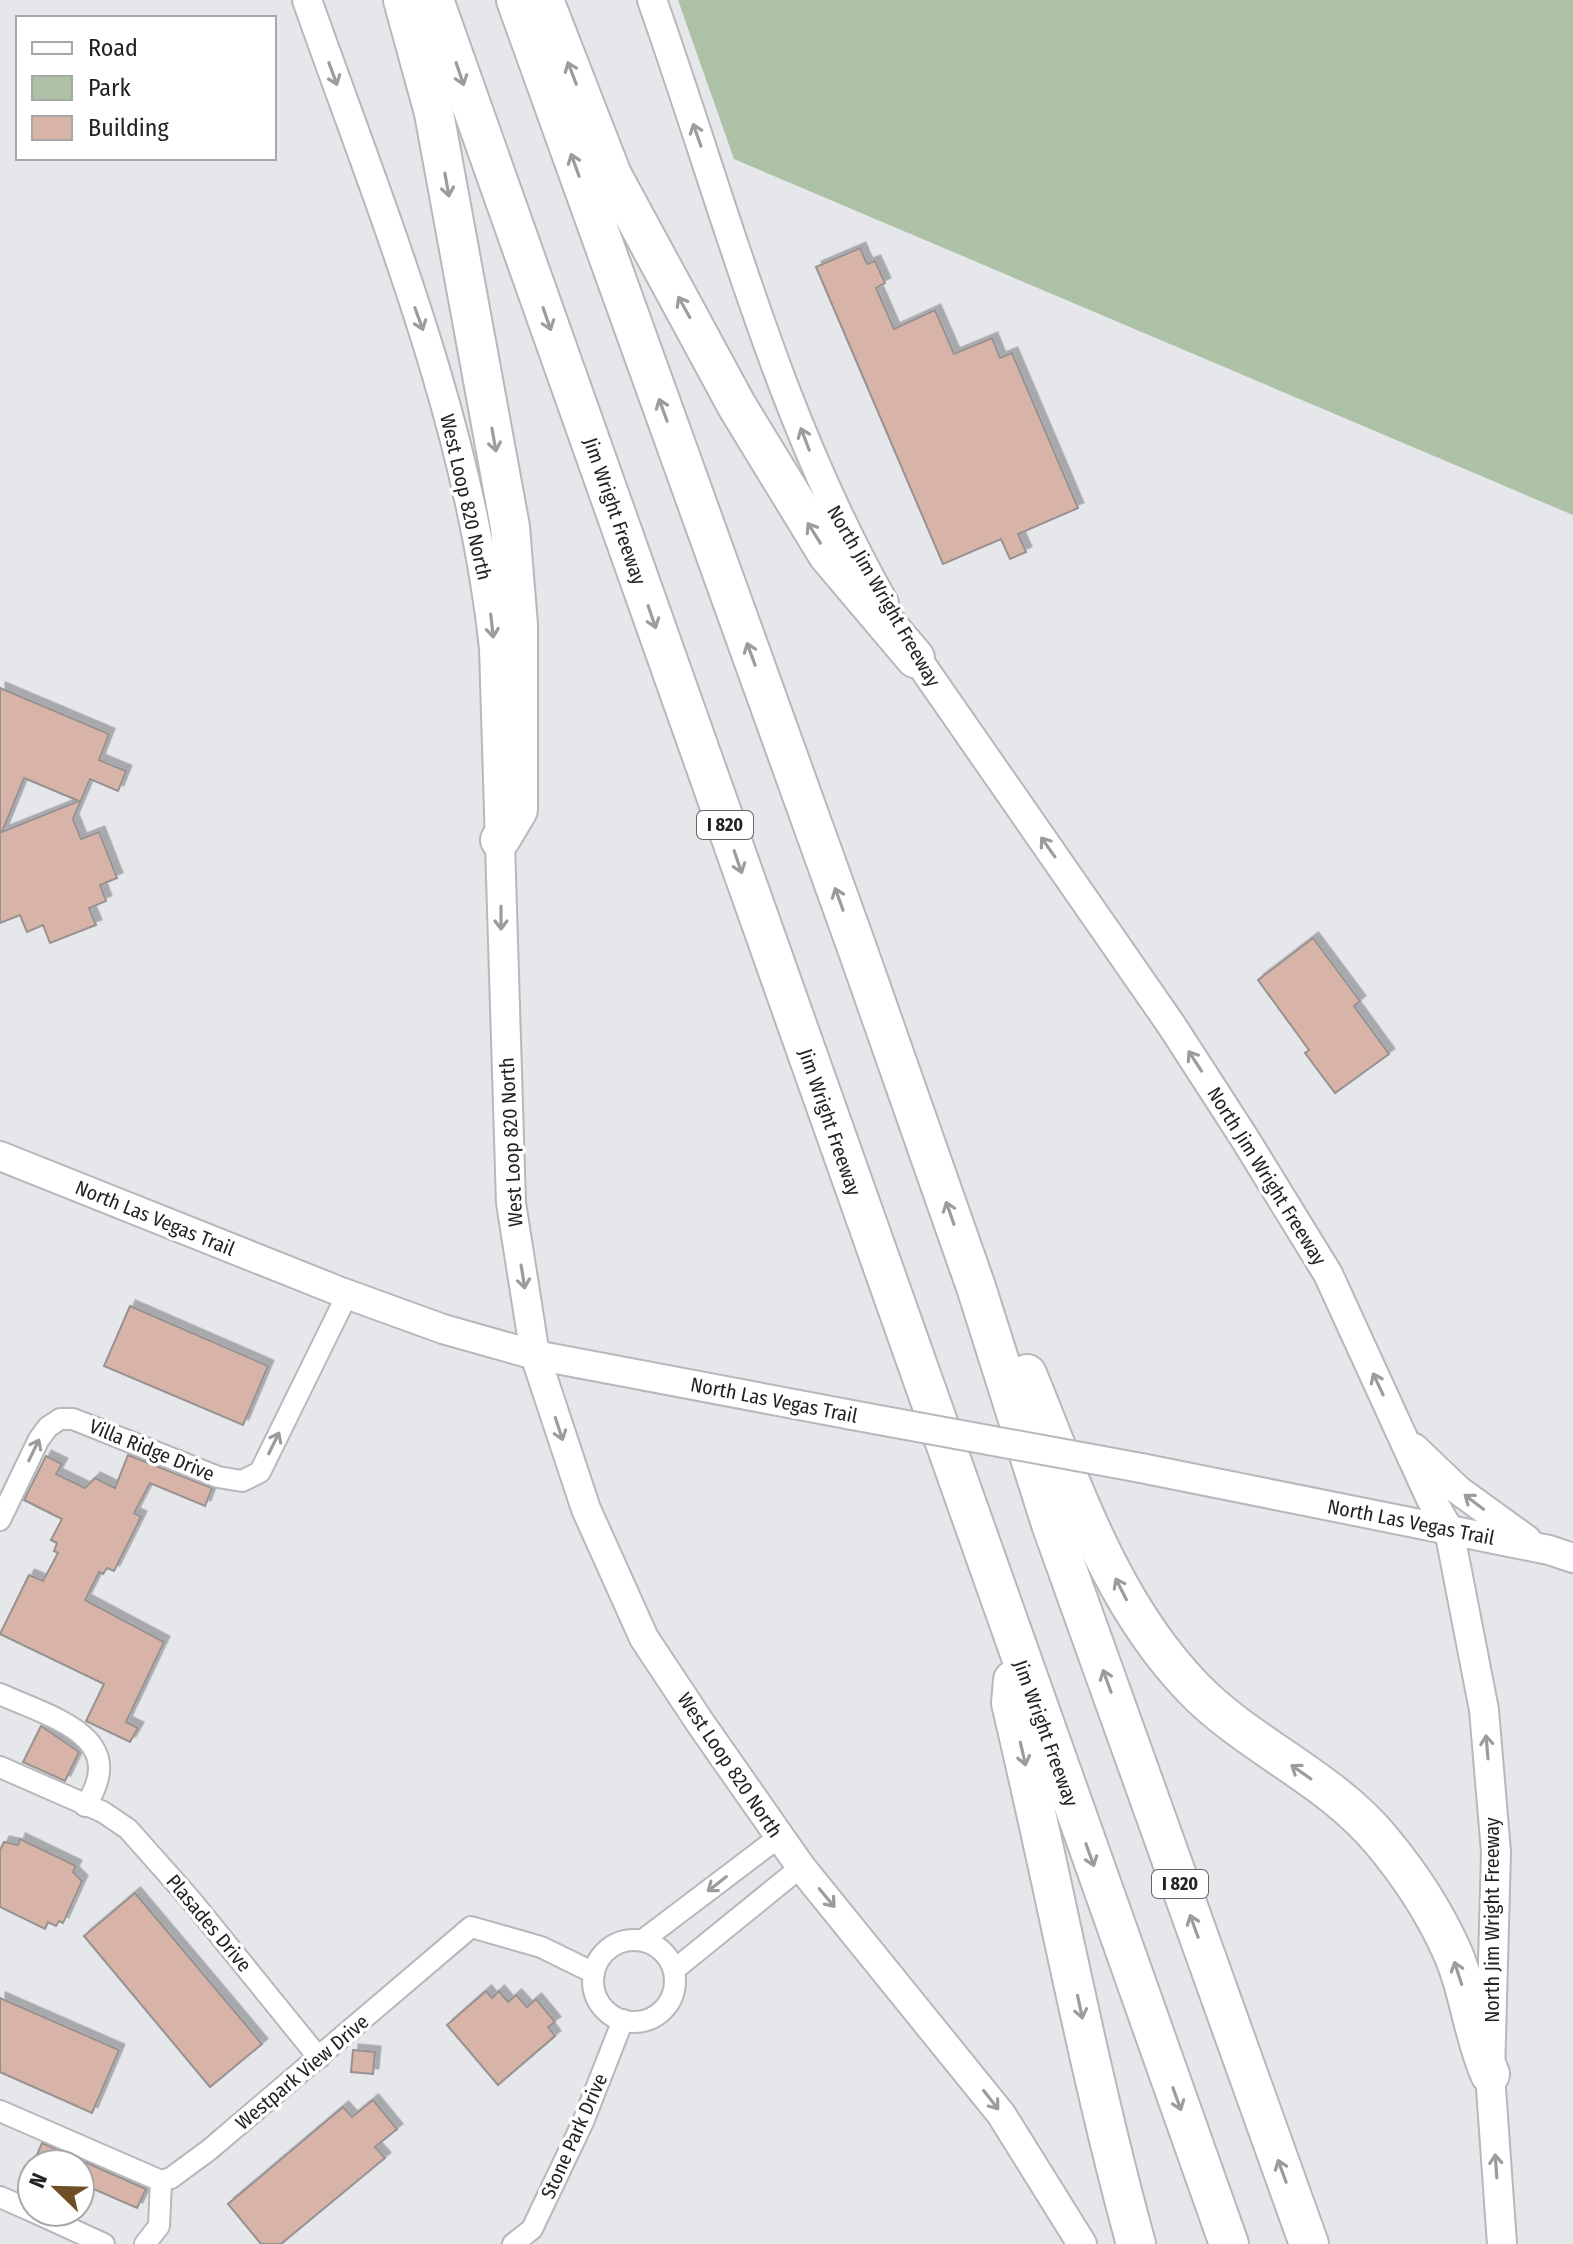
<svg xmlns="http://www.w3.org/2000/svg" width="1573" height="2244" font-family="'Fira Sans Condensed',sans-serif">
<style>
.green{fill:#acc1a6}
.building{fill:#d8b4a8;stroke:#979291;stroke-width:2;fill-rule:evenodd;filter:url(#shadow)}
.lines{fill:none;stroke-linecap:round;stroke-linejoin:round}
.street-casing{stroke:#b6b8bb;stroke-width:24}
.secondary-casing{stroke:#b6b8bb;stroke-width:32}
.highway-casing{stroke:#b6b8bb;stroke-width:42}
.street{stroke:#fff;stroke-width:20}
.secondary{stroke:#fff;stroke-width:28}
.highway{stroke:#fff;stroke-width:38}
.secondary-bridge-casing{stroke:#b6b8bb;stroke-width:32;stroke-linecap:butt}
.secondary-bridge{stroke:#fff;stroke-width:28}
.oneway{stroke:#9c9c9c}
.labels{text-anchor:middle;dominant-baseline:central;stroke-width:7;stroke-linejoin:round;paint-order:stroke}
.shield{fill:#fff;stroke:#646566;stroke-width:2}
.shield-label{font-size:18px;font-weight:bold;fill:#222324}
.street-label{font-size:20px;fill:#222324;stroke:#fff}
</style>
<defs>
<filter id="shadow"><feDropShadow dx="5.5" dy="-5.5" stdDeviation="0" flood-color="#0004"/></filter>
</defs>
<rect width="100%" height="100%" fill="#e5e7eb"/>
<polygon class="green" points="678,0 1573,0 1573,515 734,159"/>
<g class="building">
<polygon points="860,248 867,264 875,261 885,283 876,288 894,329 935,310 954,354 992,338 1000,358 1012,353 1078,508 1018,534 1026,552 1010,559 1001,539 943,564 816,267"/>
<path d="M0,688L109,734L99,760L126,771L118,791L90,779L73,819L81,839L99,832L117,878L100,885L106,901L89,908L96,925L50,943L43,925L27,932L20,915L0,923ZM24,778L79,801L2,832Z"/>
<polygon points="1313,938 1360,1001 1354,1006 1389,1054 1335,1093 1305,1053 1309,1050 1258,980"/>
<polygon points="130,1306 268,1366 243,1425 104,1366"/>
<polygon points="128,1455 212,1488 205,1506 150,1483 134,1513 141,1517 114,1571 107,1568 103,1574 99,1572 85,1600 164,1642 126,1722 138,1728 130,1742 86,1721 104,1684 0,1634 29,1575 43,1581 58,1553 54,1551 57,1543 51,1540 62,1519 24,1500 46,1456 62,1464 56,1474 85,1488 95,1478 115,1488"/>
<polygon points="41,1726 79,1752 65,1781 23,1762"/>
<polygon points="20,1839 76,1866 73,1872 82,1881 63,1923 59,1921 56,1926 48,1922 45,1929 0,1907 0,1850 4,1842 18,1845"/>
<polygon points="135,1893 262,2044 210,2087 84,1936"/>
<polygon points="486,1991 492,1998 499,1991 508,2002 516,1995 527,2007 536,1999 555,2022 548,2027 555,2036 498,2085 447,2025"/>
<polygon points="0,1998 119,2050 92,2113 0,2072"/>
<polygon points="353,2050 375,2052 373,2074 351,2072"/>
<polygon points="373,2100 397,2129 375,2147 385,2158 281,2244 261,2244 228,2204 343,2107 352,2117"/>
<polygon points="42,2143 146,2189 137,2208 80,2183 80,2164 33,2164"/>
</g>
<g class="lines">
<g class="street-casing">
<g id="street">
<polyline points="0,1520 39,1439 48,1427 60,1419 73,1419 218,1477 242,1481 260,1472 347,1295"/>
<path d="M0,1694C50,1717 132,1736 85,1806"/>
<polyline points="0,1767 103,1812 128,1829 191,1900 319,2058"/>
<polyline points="643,1940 779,1837"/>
<circle cx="634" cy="1981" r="41"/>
<polyline points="674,1970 801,1867"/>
<polyline points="0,2111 161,2181 171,2178 209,2150 471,1927 541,1947 594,1973"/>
<polyline points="0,2197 32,2211"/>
<polyline points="34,2212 104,2244"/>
<polyline points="145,2244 159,2226 161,2181"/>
<polyline points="513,2244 532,2229 583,2122 623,2020"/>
</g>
</g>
<g class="secondary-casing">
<g id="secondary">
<path d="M307,0C382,212 470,423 494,648L511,1203L535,1355L586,1509L644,1638L701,1724L801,1867L1001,2114L1082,2244"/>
<path d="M652,0C724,203 777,415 884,603"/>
<polyline points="906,643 1172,1026 1245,1139 1328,1274 1431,1499 1449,1530 1484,1710 1496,1852 1490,2074 1502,2244"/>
<polyline points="0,1156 341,1292 443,1329 535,1355 852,1415"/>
<polyline points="1414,1448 1458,1490 1527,1540"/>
<polyline points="1141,1468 1549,1550 1573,1558"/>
</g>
</g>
<g class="highway-casing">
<g id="highway">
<polyline points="403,0 434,113 510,527 518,625 518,810 500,840"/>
<polyline points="434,0 1229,2244"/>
<polyline points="516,0 857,948 976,1287 1051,1524 1309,2244"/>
<polyline points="544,0 612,175 737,406 828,555 915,658"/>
<path d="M1027,1374C1072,1483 1109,1601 1193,1688C1249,1746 1329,1777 1381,1840C1407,1871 1433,1910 1450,1947C1469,1987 1472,2033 1490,2074"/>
<path d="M1013,1680L1011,1703C1054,1883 1087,2066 1136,2244"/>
</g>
</g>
<use href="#street" class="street"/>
<use href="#secondary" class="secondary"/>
<use href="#highway" class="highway"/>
<g class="secondary-bridge-casing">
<polyline id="secondary-bridge" points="852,1415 1141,1468"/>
</g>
<use href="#secondary-bridge" class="secondary-bridge"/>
</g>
<defs><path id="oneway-shaft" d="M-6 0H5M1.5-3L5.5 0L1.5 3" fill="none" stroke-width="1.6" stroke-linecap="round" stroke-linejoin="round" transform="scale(2)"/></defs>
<g class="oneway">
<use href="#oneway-shaft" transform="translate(572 73) rotate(-111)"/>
<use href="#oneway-shaft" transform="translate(333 74) rotate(70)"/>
<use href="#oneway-shaft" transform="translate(460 74) rotate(71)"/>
<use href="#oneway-shaft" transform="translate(697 135) rotate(-109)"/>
<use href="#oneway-shaft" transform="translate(575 165) rotate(-110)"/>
<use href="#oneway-shaft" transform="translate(447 185) rotate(80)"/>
<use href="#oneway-shaft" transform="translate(684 307) rotate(-119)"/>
<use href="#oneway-shaft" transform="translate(419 319) rotate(70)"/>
<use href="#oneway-shaft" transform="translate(547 319) rotate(71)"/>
<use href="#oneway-shaft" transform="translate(663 410) rotate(-110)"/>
<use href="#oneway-shaft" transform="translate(805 439) rotate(-111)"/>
<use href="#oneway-shaft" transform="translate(494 440) rotate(80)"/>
<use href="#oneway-shaft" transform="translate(814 533) rotate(-122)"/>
<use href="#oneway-shaft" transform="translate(652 617) rotate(71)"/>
<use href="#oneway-shaft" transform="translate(492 626) rotate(84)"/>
<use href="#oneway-shaft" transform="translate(751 654) rotate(-110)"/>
<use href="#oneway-shaft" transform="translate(1048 847) rotate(-125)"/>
<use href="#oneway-shaft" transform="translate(738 862) rotate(71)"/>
<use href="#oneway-shaft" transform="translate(839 899) rotate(-110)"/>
<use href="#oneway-shaft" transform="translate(501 918) rotate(90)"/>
<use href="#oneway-shaft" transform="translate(1195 1061) rotate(-123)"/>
<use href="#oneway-shaft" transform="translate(950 1213) rotate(-109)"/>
<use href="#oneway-shaft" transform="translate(523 1277) rotate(81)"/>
<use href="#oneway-shaft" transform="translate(1378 1384) rotate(-115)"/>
<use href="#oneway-shaft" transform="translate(559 1429) rotate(72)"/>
<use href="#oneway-shaft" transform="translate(274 1443) rotate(-64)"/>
<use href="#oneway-shaft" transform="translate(34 1450) rotate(-64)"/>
<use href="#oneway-shaft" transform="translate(1474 1502) rotate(-143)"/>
<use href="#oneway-shaft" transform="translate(1121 1589) rotate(-117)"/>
<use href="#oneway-shaft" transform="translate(1107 1681) rotate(-110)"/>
<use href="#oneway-shaft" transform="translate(1487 1747) rotate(-95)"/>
<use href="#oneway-shaft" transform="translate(1023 1754) rotate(77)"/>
<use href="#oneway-shaft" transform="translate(1301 1772) rotate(-145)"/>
<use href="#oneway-shaft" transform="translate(1090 1855) rotate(70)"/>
<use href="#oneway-shaft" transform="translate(717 1884) rotate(142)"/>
<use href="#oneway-shaft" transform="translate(827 1898) rotate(50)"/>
<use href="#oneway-shaft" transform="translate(1194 1926) rotate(-110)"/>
<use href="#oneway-shaft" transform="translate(1458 1973) rotate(-108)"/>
<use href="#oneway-shaft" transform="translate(1080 2007) rotate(78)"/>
<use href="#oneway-shaft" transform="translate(1177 2099) rotate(70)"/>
<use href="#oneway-shaft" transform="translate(991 2100) rotate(52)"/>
<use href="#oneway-shaft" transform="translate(1496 2166) rotate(-94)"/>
<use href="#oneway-shaft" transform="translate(1282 2171) rotate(-110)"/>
</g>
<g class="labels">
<g class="shield">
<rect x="697" y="811" width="56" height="28" rx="6"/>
<rect x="1152" y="1870" width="56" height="28" rx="6"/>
</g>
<g class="shield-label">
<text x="725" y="825">I 820</text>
<text x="1180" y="1884">I 820</text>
</g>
<g class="street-label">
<text transform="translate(466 497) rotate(77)">West Loop 820 North</text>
<text transform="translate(615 511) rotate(71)">Jim Wright Freeway</text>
<text transform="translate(884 596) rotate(60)">North Jim Wright Freeway</text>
<text transform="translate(830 1122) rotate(71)">Jim Wright Freeway</text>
<text transform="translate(511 1142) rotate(-93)">West Loop 820 North</text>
<text transform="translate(1267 1176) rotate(58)">North Jim Wright Freeway</text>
<text transform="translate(155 1218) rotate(22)">North Las Vegas Trail</text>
<text transform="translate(774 1400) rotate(11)">North Las Vegas Trail</text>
<text transform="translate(152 1450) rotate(22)">Villa Ridge Drive</text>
<text transform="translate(1411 1522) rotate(11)">North Las Vegas Trail</text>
<text transform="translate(1046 1733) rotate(70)">Jim Wright Freeway</text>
<text transform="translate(730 1765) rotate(56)">West Loop 820 North</text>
<text transform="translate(1492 1920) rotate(-90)">North Jim Wright Freeway</text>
<text transform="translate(209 1923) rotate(50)">Plasades Drive</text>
<text transform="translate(302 2072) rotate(-40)">Westpark View Drive</text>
<text transform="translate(574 2136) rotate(-66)">Stone Park Drive</text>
</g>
</g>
<rect x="16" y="16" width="260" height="144" fill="#ffffff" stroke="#a7a7a7" stroke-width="2"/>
<rect x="32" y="42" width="40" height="12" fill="#ffffff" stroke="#a7a7a7" stroke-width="2"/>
<text x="88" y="56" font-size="24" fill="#222324">Road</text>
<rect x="32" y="76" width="40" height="24" fill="#acc1a6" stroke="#a7a7a7" stroke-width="2"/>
<text x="88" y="96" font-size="24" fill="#222324">Park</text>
<rect x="32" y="116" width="40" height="24" fill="#d8b4a8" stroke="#a7a7a7" stroke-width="2"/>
<text x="88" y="136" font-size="24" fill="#222324">Building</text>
<g transform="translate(56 2188) rotate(293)"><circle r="38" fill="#ffffff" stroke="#a7a7a7" stroke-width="2"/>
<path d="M0-6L14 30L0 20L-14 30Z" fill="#6f4f25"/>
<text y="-12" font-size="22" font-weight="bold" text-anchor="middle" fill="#222324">N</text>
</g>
</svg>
